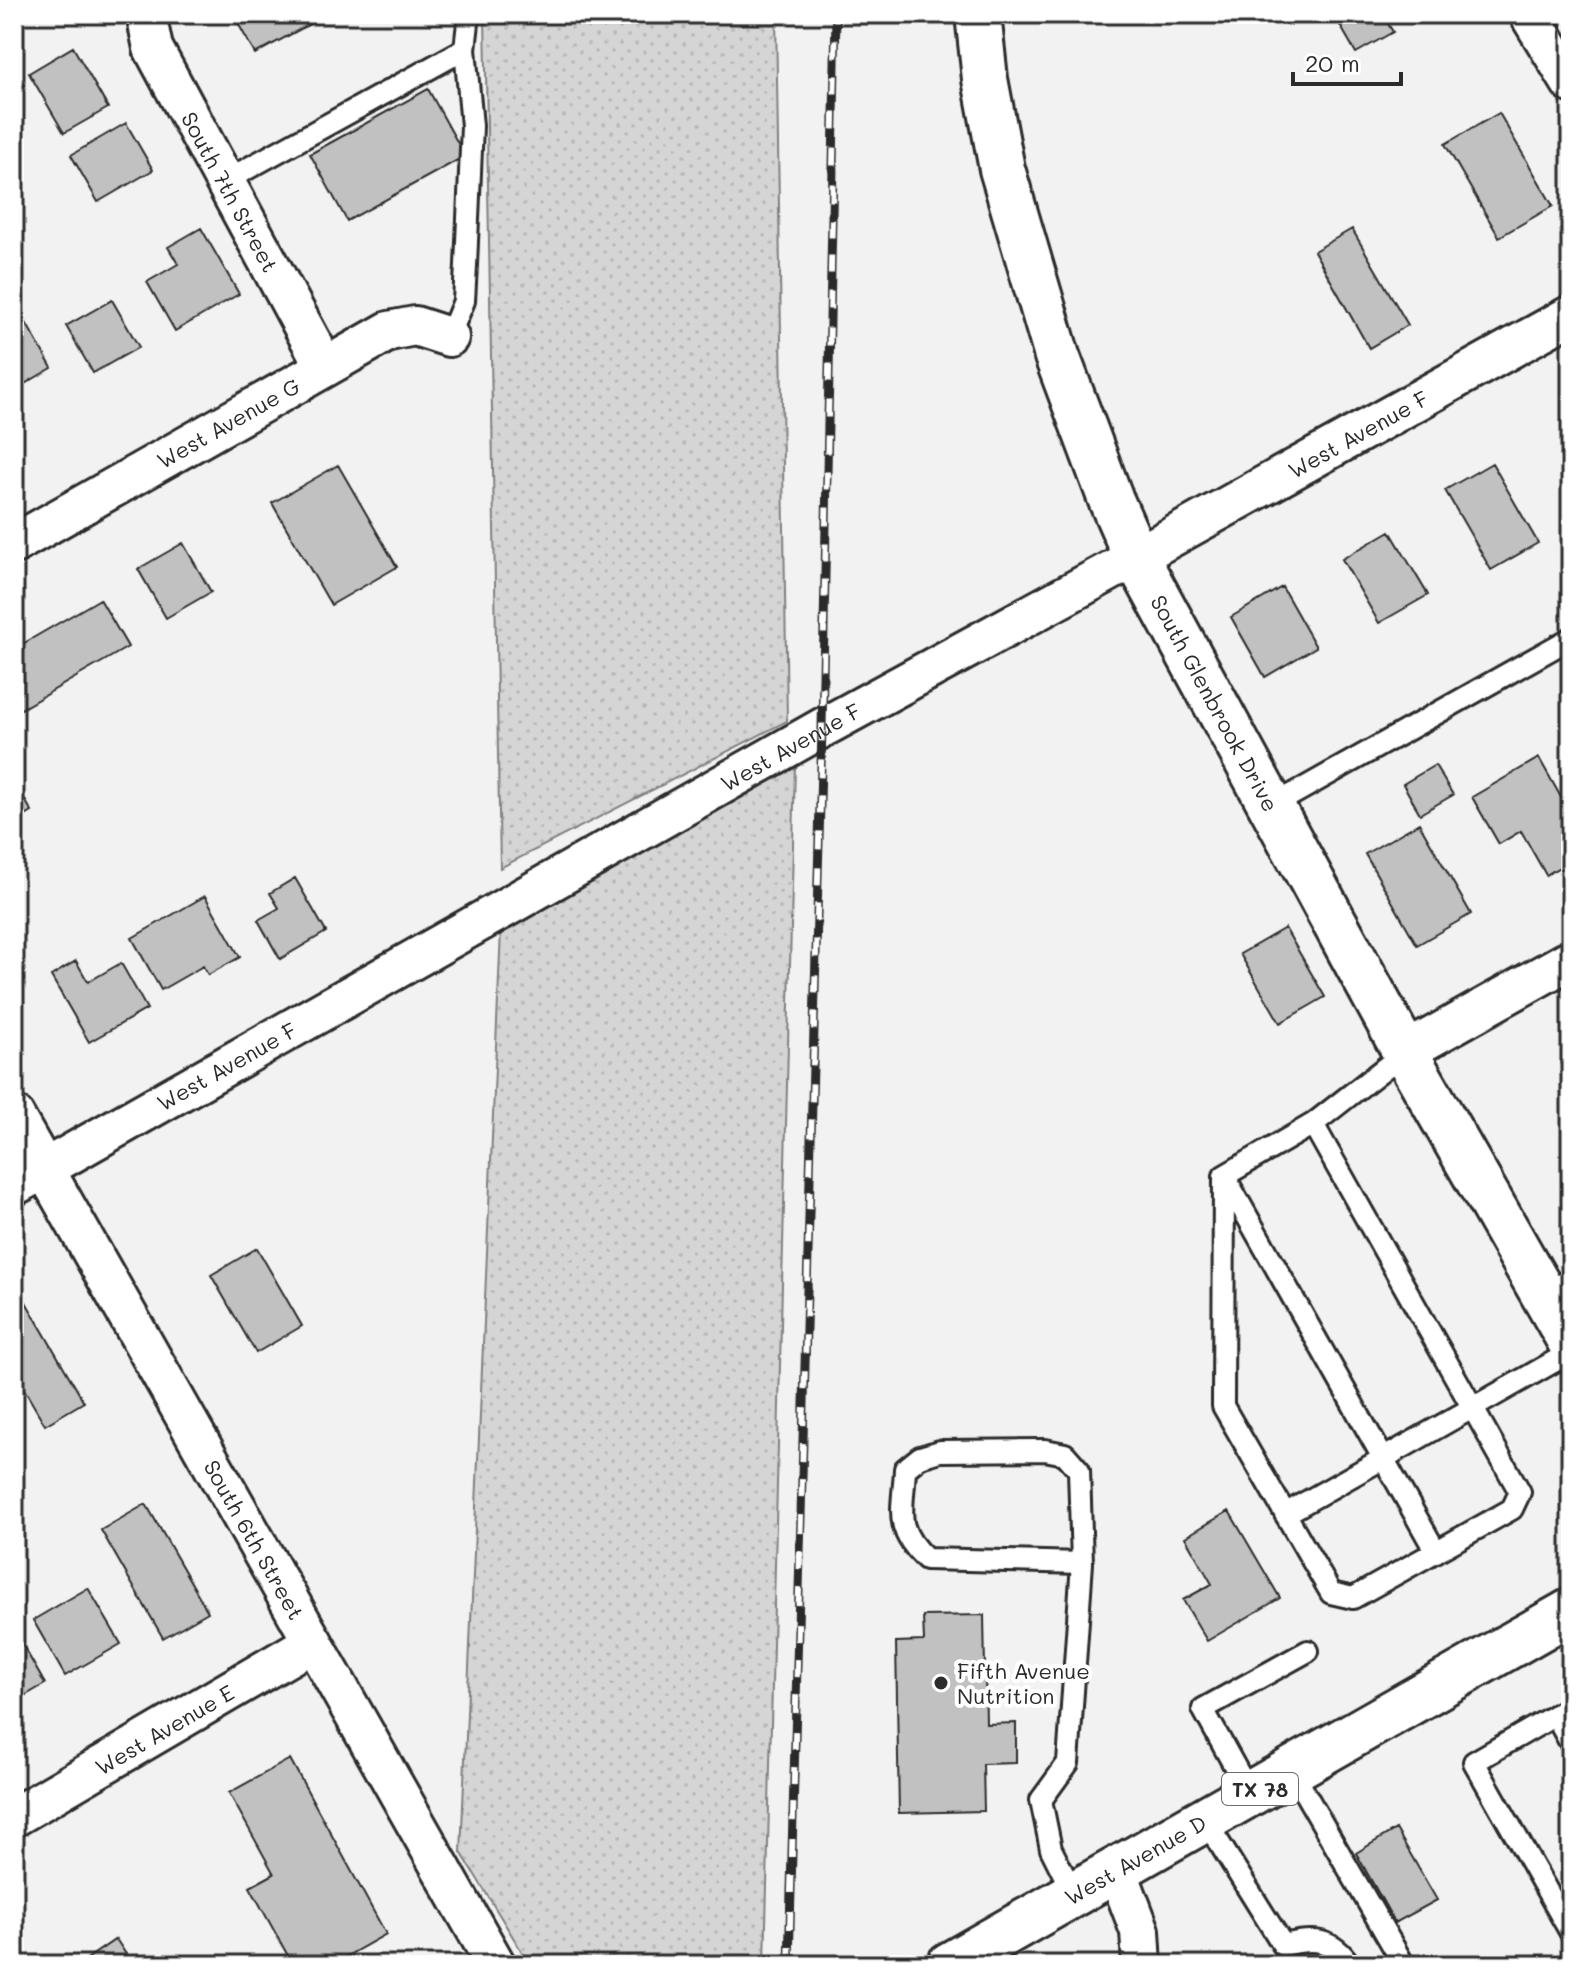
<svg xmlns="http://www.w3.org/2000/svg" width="1585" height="1979" font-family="Mali,sans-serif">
	<defs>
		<pattern id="grass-dots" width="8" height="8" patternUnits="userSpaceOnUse" patternTransform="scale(2)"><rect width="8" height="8" fill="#d5d5d5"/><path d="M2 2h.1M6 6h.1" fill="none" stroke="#b7b7b7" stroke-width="1.8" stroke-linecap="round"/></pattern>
	</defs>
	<rect width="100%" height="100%" fill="#f2f2f2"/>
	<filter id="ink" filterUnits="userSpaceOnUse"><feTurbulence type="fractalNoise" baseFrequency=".0125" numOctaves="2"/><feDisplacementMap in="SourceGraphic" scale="16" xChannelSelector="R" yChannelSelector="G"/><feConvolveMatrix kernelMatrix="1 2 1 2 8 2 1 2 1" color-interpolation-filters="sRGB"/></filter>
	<g filter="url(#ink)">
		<path fill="url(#grass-dots)" stroke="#808080" stroke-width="2" d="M485 14H776L787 721 500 868Z
			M795 765 765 1965H530L461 1852 501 930Z"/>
		<path fill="#c1c1c1" stroke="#2b2b2b" stroke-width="2" d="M233 14H328L255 54Z
			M1359 14H1382L1393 32 1356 53 1340 25Z
			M73 47 108 108 64 133 29 73Z
			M428 89 465 156 347 221 310 154Z
			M1499 113 1553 206 1499 237 1445 144Z
			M126 123 153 170 98 202 71 155Z
			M201 228 239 294 175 331 147 282 178 264 168 247Z
			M1352 229 1408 325 1369 348 1314 251Z
			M112 300 139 347 93 373 66 326Z
			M14 302 52 368 14 390Z
			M1492 463 1538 543 1491 570 1445 490Z
			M338 465 397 567 331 605 272 503Z
			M1390 531 1428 595 1379 623 1342 559Z
			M183 543 211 592 166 618 138 569Z
			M1282 587 1316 647 1265 677 1231 617Z
			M100 599 128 647 14 713V649Z
			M1539 758 1571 815V860L1546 875 1521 831 1499 844 1472 797Z
			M1435 765 1453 795 1420 814 1403 784Z
			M14 781 32 812 14 823Z
			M1419 823 1471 914 1417 945 1365 854Z
			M295 878 326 932 280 959 258 920 279 908 270 893Z
			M205 896 240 957 208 975 203 966 161 990 132 938Z
			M1285 928 1325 997 1280 1023 1240 954Z
			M76 961 88 982 121 963 147 1009 89 1042 51 976Z
			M257 1248 302 1326 256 1353 211 1275Z
			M23 1297 84 1402 45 1425 14 1372V1302Z
			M146 1504 208 1612 163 1638 101 1530Z
			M1229 1511 1280 1598 1207 1641 1183 1600 1212 1584 1185 1537Z
			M88 1588 121 1644 65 1676 33 1620Z
			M984 1615 986 1724 1016 1723V1763L983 1764 984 1811 899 1813 896 1642 924 1641 923 1616Z
			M17 1635 45 1684 14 1702V1637Z
			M290 1759 386 1934 331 1965H293L250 1887 274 1874 229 1793Z
			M1396 1829 1437 1900 1395 1923 1356 1853Z
			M116 1939 133 1965H78Z"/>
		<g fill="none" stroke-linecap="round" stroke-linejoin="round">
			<defs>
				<path id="service" d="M225 181 465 49 469 14
					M449 337 464 301 466 265 472 126 465 49
					M1272 806 1571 638
					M1224 1176 1223 1406 1331 1593 1353 1598 1512 1509 1520 1492 1313 1124
					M1224 1176 1313 1124 1405 1052
					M1226 1179 1436 1552
					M1543 1295 1571 1279
					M1285 1514 1571 1352
					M1571 1706 1474 1762 1571 1933
					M1555 1715 1571 1744
					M1292 1771 1404 1965
					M1250 1794 1203 1709 1308 1651
					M1205 1820 1283 1945C1312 1938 1332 1937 1350 1965
					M1074 1895 1051 1849 1041 1800 1068 1763 1082 1563 1079 1470 1065 1454 1045 1450 940 1451 920 1457 905 1469C903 1511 893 1528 926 1559L1082 1563"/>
				<g id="minor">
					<path id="s1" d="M146 14 153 48 325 367"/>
					<path d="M1529 14 1571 83"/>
					<path id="s2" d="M14 544 389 331 415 326 449 337"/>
					<path d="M1405 1052 1571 959"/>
					<path id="s3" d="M14 1115 496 1965"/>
					<path id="s4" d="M14 1186 822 728 1136 557 1571 315"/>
					<path id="s5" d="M14 1817 313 1642"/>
					<path d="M1117 1870 1140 1931 1142 1965"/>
				</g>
				<g id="tertiary">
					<path id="s6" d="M978 14 985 79 1002 169 1057 356 1111 500 1136 557 1405 1052 1571 1343"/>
				</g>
				<g id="primary">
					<path id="s7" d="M949 1965 1571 1611"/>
				</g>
			</defs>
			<use href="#service" stroke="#2b2b2b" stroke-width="26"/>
			<use href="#minor" stroke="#2b2b2b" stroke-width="44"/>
			<use href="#tertiary" stroke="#2b2b2b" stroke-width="50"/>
			<use href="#primary" stroke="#2b2b2b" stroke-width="50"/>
			<use href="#service" stroke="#fff" stroke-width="20"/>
			<use href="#minor" stroke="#fff" stroke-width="38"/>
			<use href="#tertiary" stroke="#fff" stroke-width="44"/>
			<use href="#primary" stroke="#fff" stroke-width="44"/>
			<defs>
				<path id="rail" d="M789 1965 822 728 836 14"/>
			</defs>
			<use href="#rail" stroke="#2b2b2b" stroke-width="9"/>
			<use href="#rail" stroke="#fff" stroke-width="6" stroke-dasharray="18" stroke-linecap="butt"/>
		</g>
	</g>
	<circle fill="#2b2b2b" stroke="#fff" stroke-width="3" cx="941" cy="1683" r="8"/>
	<g text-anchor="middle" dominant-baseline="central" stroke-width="8" stroke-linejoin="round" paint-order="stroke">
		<rect fill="#fff" stroke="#6b6b6b" stroke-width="2" x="1222" y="1773" width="76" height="32" rx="6"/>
		<g font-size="20" font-weight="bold" fill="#2b2b2b">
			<text x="1260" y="1789">TX 78</text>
		</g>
		<g font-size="22" fill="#2b2b2b" stroke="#fff">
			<text stroke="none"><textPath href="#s1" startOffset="198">South 7th Street</textPath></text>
			<text stroke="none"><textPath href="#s2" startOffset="246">West Avenue G</textPath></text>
			<text stroke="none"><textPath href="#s4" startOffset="1540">West Avenue F</textPath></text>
			<text stroke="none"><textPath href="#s6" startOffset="734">South Glenbrook Drive</textPath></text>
			<text stroke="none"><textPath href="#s4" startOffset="892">West Avenue F</textPath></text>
			<text stroke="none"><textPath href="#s4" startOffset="244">West Avenue F</textPath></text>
			<text stroke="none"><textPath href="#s3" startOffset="488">South 6th Street</textPath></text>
			<text stroke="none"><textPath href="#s5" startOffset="174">West Avenue E</textPath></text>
			<text stroke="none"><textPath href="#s7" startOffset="214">West Avenue D</textPath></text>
		</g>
		<g font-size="22" fill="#2b2b2b" stroke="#fff" text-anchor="start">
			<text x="957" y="1670">Fifth Avenue<tspan x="957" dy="25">Nutrition</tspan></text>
		</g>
	</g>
	<rect width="1585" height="1979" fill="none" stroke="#fff" stroke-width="48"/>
	<rect x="24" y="24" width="1537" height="1931" fill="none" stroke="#2b2b2b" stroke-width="3" filter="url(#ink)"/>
	<path d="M1293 72v12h108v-12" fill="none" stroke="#2b2b2b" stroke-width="4"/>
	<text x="1305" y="72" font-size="24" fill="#2b2b2b" stroke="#ffffff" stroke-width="6" paint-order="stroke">20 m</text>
</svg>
